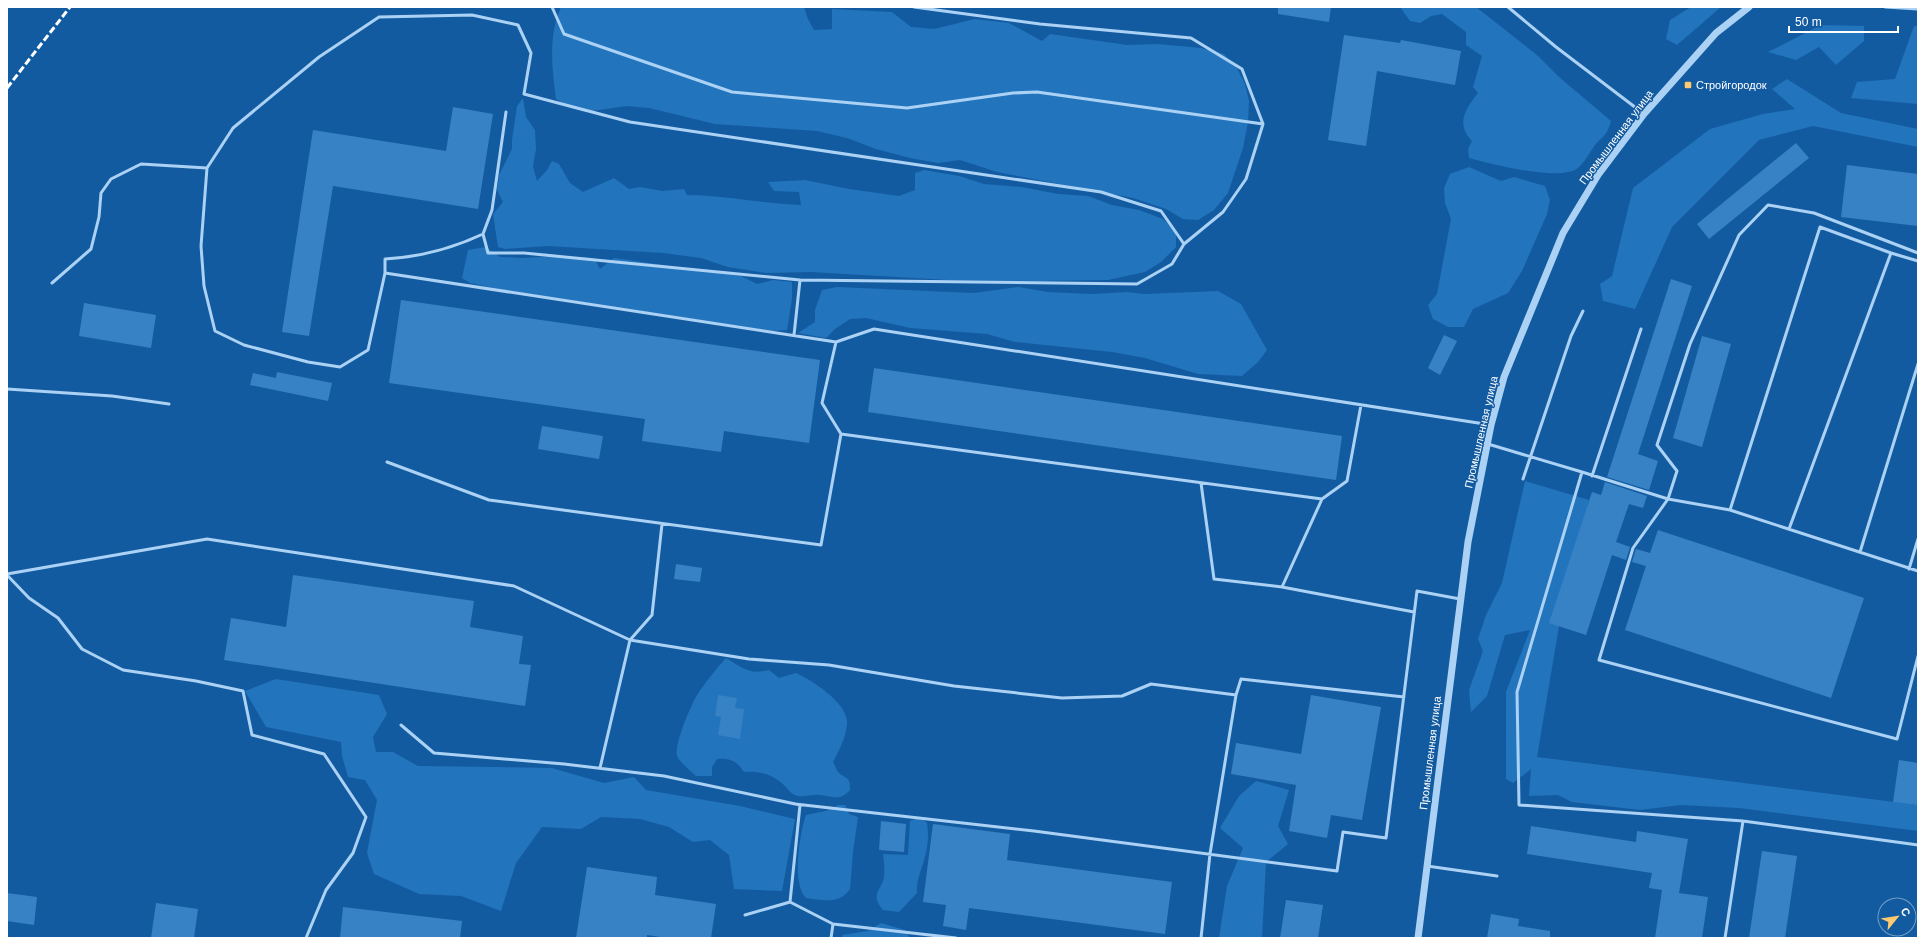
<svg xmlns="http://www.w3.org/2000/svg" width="1925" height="945" font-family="Arial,sans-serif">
	<rect width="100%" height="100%" fill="#135ba0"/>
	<path fill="#2274bd" d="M561 7H804L808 19 814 30 832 29V9L892 12 911 27 934 29 975 19 1009 23 1042 41 1050 34 1127 45 1158 44 1201 48 1224 54 1237 68 1245 84 1249 101 1248 122 1243 148 1228 193 1214 210 1198 220 1183 219 1166 209 1133 198 997 172 960 160 938 163 910 158 876 149 847 138 817 131 715 124 649 108 627 106 585 112 571 108 556 99C552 69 548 36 561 7Z
		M1400 7H1476L1537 55 1559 77 1611 121C1606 139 1602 135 1593 148 1588 155 1584 163 1578 168 1560 182 1491 164 1469 158L1468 149 1472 141C1455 124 1466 108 1478 93L1473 87 1482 56 1466 45V32L1442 14 1431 16 1420 23 1410 21Z
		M1691 7H1721L1677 45 1666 39 1670 20Z
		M1821 25 1864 26V41L1836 65 1819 47 1796 60 1768 52Z
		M1914 26H1918V104L1851 98 1857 82 1895 79Z
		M1787 79 1841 113 1918 129V147L1813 126 1759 140 1672 227 1635 309 1603 301 1600 284 1612 276 1633 188 1710 129 1763 114 1795 109 1772 89Z
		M523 98 526 117 535 130 536 149 533 166 537 181 547 170 552 161 559 164 570 183 583 192 614 178 629 189 640 187 662 191 684 189 687 195C725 195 763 204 801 205L799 192 774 191 768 182 805 180 849 189 899 196 915 190V173L924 170 959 176 984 184 1022 187 1058 194 1088 196 1112 205 1139 210 1163 219 1176 231V247L1161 262 1145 272 1108 280 1036 281 948 280 811 272 766 273 728 267 701 258 663 253 548 246 505 249 498 247 493 214 503 202 497 190 499 175 512 149V140L517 106Z
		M1469 167 1501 181 1514 177 1545 186 1550 200 1547 214 1522 271 1508 293 1473 309 1464 327H1448L1433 319 1428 305 1437 294 1451 219 1445 203 1444 188 1450 174Z
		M486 247 500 257 522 258 558 256 594 258 600 269 614 258 741 276 757 284 773 280 792 282V299L787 330 772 331 503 290 470 283 462 278 468 250Z
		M837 287 974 293 1018 287 1048 292 1093 294 1127 292 1144 294 1218 291 1241 304 1267 350 1258 362 1242 376 1198 374 1145 358 1112 352 1015 342 987 334 910 328 866 318 850 319 835 329 826 338 798 333 815 322V310L822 290Z
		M1525 481 1589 500 1559 626 1537 757 1918 805V831L1739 808 1681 805 1640 810 1572 802 1558 795 1529 796 1531 769 1513 783 1506 779V692L1530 630 1505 635 1487 696 1471 712 1469 690 1483 651 1478 639 1486 615 1502 583Z
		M726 658C743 668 749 675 769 670L779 678 796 673C812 680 849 704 847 724 846 738 839 750 833 762 835 765 836 769 838 772 846 780 850 775 850 790 839 802 833 796 820 795 813 794 805 797 798 796 789 794 786 785 779 781 769 773 756 771 744 772 737 761 730 758 717 759L712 767V776H696C690 771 680 762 677 756 674 744 692 702 699 692 707 680 716 669 726 658Z
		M276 679 379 695 387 714 373 737 376 752H393L418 766 552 768 604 783 634 777 646 790 740 806 795 819 782 891 734 889 729 855 710 840 693 842 669 827 640 819 601 817 581 829 542 827 516 863 501 911 461 896 419 894 374 874 367 853 377 800 365 780 348 777 342 756 341 742 266 727 245 691Z
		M1256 781 1289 790 1278 826 1288 844 1266 862 1262 938H1219L1227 886 1243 848 1220 828 1239 796Z
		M838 805H845L849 814 858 817 853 852 850 889C839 905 823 900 806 898 791 883 800 833 806 815 818 812 829 812 838 805Z
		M920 817 927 823C929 835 928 848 924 860 921 872 916 880 917 893L899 912 883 910C869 894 882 890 884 877 885 870 884 862 883 854L908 855 910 821Z
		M881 923 905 930 910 938H843L842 935 868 931Z"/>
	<path fill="#3782c4" d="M1278 7H1331L1329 22 1278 14Z
		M1344 35 1400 43 1401 40 1461 51 1455 85 1377 71 1366 146 1328 140Z
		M453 107 493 114 478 209 333 186 309 336 282 332 313 130 446 151Z
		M1796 143 1809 158 1709 239 1697 224Z
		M1847 165 1918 174V226L1841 217Z
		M1671 279 1692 286 1638 454 1658 461 1649 490 1607 477Z
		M401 300 820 360 809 443 724 431 721 452 642 441 645 419 389 383Z
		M84 303 156 315 151 348 79 336Z
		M1444 335 1457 341 1440 375 1428 368Z
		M1702 336 1731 344 1702 447 1673 438Z
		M874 368 1342 436 1336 480 868 412Z
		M277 372 332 383 328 401 250 385 253 373 276 378Z
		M542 426 603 436 599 459 538 449Z
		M1605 482 1647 496 1643 508 1629 504 1616 542 1630 547 1626 560 1612 555 1586 635 1549 623 1592 492 1601 495Z
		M1658 530 1864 598 1831 698 1625 630 1646 566 1632 562 1636 549 1650 553Z
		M676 564 702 568 700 582 674 579Z
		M293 575 474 601 470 627 523 636 519 664 531 665 525 706 224 660 231 618 286 627Z
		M718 695 737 698 735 708 744 709 740 739 718 735 721 717 715 716Z
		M1311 695 1381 707 1362 820 1331 815 1327 838 1289 831 1296 785 1231 774 1236 743 1301 754Z
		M1899 760 1918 763 1917 805 1893 802Z
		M881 821 906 824 904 852 879 850Z
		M933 824 1010 834 1007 860 1172 882 1165 934 969 908 966 930 943 926 946 905 923 902Z
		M1531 826 1636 842 1637 831 1688 839 1679 893 1708 897 1702 938H1655L1662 890 1649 888 1652 873 1527 854Z
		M1762 851 1797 856 1785 938H1749Z
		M587 867 657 877 655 895 716 904 711 938H667L647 935V938H576Z
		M7 893 37 897 34 925 7 921Z
		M1286 900 1323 905 1318 938H1280Z
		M156 903 198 909 194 938H151Z
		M343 907 462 921 460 938H340Z
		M1491 914 1519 919 1518 926 1550 931V938H1487Z"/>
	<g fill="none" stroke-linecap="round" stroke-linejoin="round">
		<path stroke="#abd2f4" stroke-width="3" d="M552 7 564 34 732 92 907 108 1013 93 1037 92 1263 124
			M914 7 1040 24 1191 38 1242 69 1263 124 1246 179 1223 212 1184 244
			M1508 7 1556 47 1644 114
			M1885 7 1918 9
			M506 112 492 210 483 234C451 249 421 257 385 259V273L368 350 340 367 308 362 244 345 215 331 204 286 201 246 207 168 233 128 319 57 379 17 472 15 518 25 531 53 524 94 630 122 1101 192 1161 211 1184 244 1172 264 1137 284 800 280 794 335
			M483 234 488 253H524L800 280
			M385 273 836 342
			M52 283 91 249 99 217 101 193 111 179 141 164 207 168
			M7 389 112 396 169 404
			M841 434 1322 499
			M1488 444 1582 472 1517 692 1519 805 1743 821 1918 845
			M387 462 489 500 821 545 841 434 822 403 836 342 874 329 1491 425
			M1582 472 1668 499 1677 471 1657 445 1690 344 1739 235 1768 205 1814 213 1918 253
			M1592 476 1641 329
			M1523 479 1571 336 1583 311
			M1201 483 1214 579 1282 587 1414 612
			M1730 510 1820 227 1891 253 1918 261
			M1789 529 1891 253
			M1860 552 1918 364
			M1909 569 1918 539
			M1918 571 1730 510 1668 499 1633 548 1599 660 1897 739 1918 656
			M7 574 207 539 514 586 630 640 652 615 662 524
			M7 575 29 598 58 618 82 649 123 670 196 681 243 691 252 735 324 754 366 817 353 853 326 890 306 938
			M1282 587 1322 499 1347 481 1361 405
			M401 725 434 753 564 764 664 776 800 805 790 902
			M600 768 630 640 749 659 829 665 954 686 1062 698 1122 696 1151 684 1236 695
			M795 804 1034 831 1337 871 1343 832 1386 838 1417 591 1460 599
			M1427 866 1497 876
			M745 915 790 902 833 924 831 938
			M833 924 956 938
			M1201 938 1210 854 1236 695 1241 679 1404 697
			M1725 938 1743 821"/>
		<path stroke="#abd2f4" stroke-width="7" d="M1418 938 1468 542 1491 425 1504 377 1563 233 1598 175 1644 114 1716 33 1749 7"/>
		<path stroke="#fff" stroke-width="3" stroke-dasharray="7 3" stroke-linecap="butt" d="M7 88 70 7"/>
	</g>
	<rect fill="#ffca6f" stroke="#135ba0" stroke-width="1.5" x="1684" y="81" width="8" height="8" rx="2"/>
	<g text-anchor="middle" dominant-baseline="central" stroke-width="3" stroke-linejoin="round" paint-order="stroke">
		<g font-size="11" fill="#fff" stroke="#135ba0" text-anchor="start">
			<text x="1696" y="85">Стройгородок</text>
		</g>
		<g font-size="11" fill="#fff" stroke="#135ba0">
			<text transform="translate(1616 137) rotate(-53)">Промышленная улица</text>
			<text transform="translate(1481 432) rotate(-77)">Промышленная улица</text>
			<text transform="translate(1430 753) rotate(-83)">Промышленная улица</text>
		</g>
	</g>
	<rect width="1925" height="945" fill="none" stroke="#ffffff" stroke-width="16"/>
	<g transform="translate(1897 917) rotate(60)"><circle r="19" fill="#135ba0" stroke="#719dc6"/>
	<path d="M0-3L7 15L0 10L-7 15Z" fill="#ffca6f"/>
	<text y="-6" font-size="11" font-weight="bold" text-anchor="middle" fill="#ffffff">С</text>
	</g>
	<path d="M1789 26v6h109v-6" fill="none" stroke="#ffffff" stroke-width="2"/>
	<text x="1795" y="26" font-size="12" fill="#ffffff" stroke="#135ba0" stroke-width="3" paint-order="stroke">50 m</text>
</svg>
